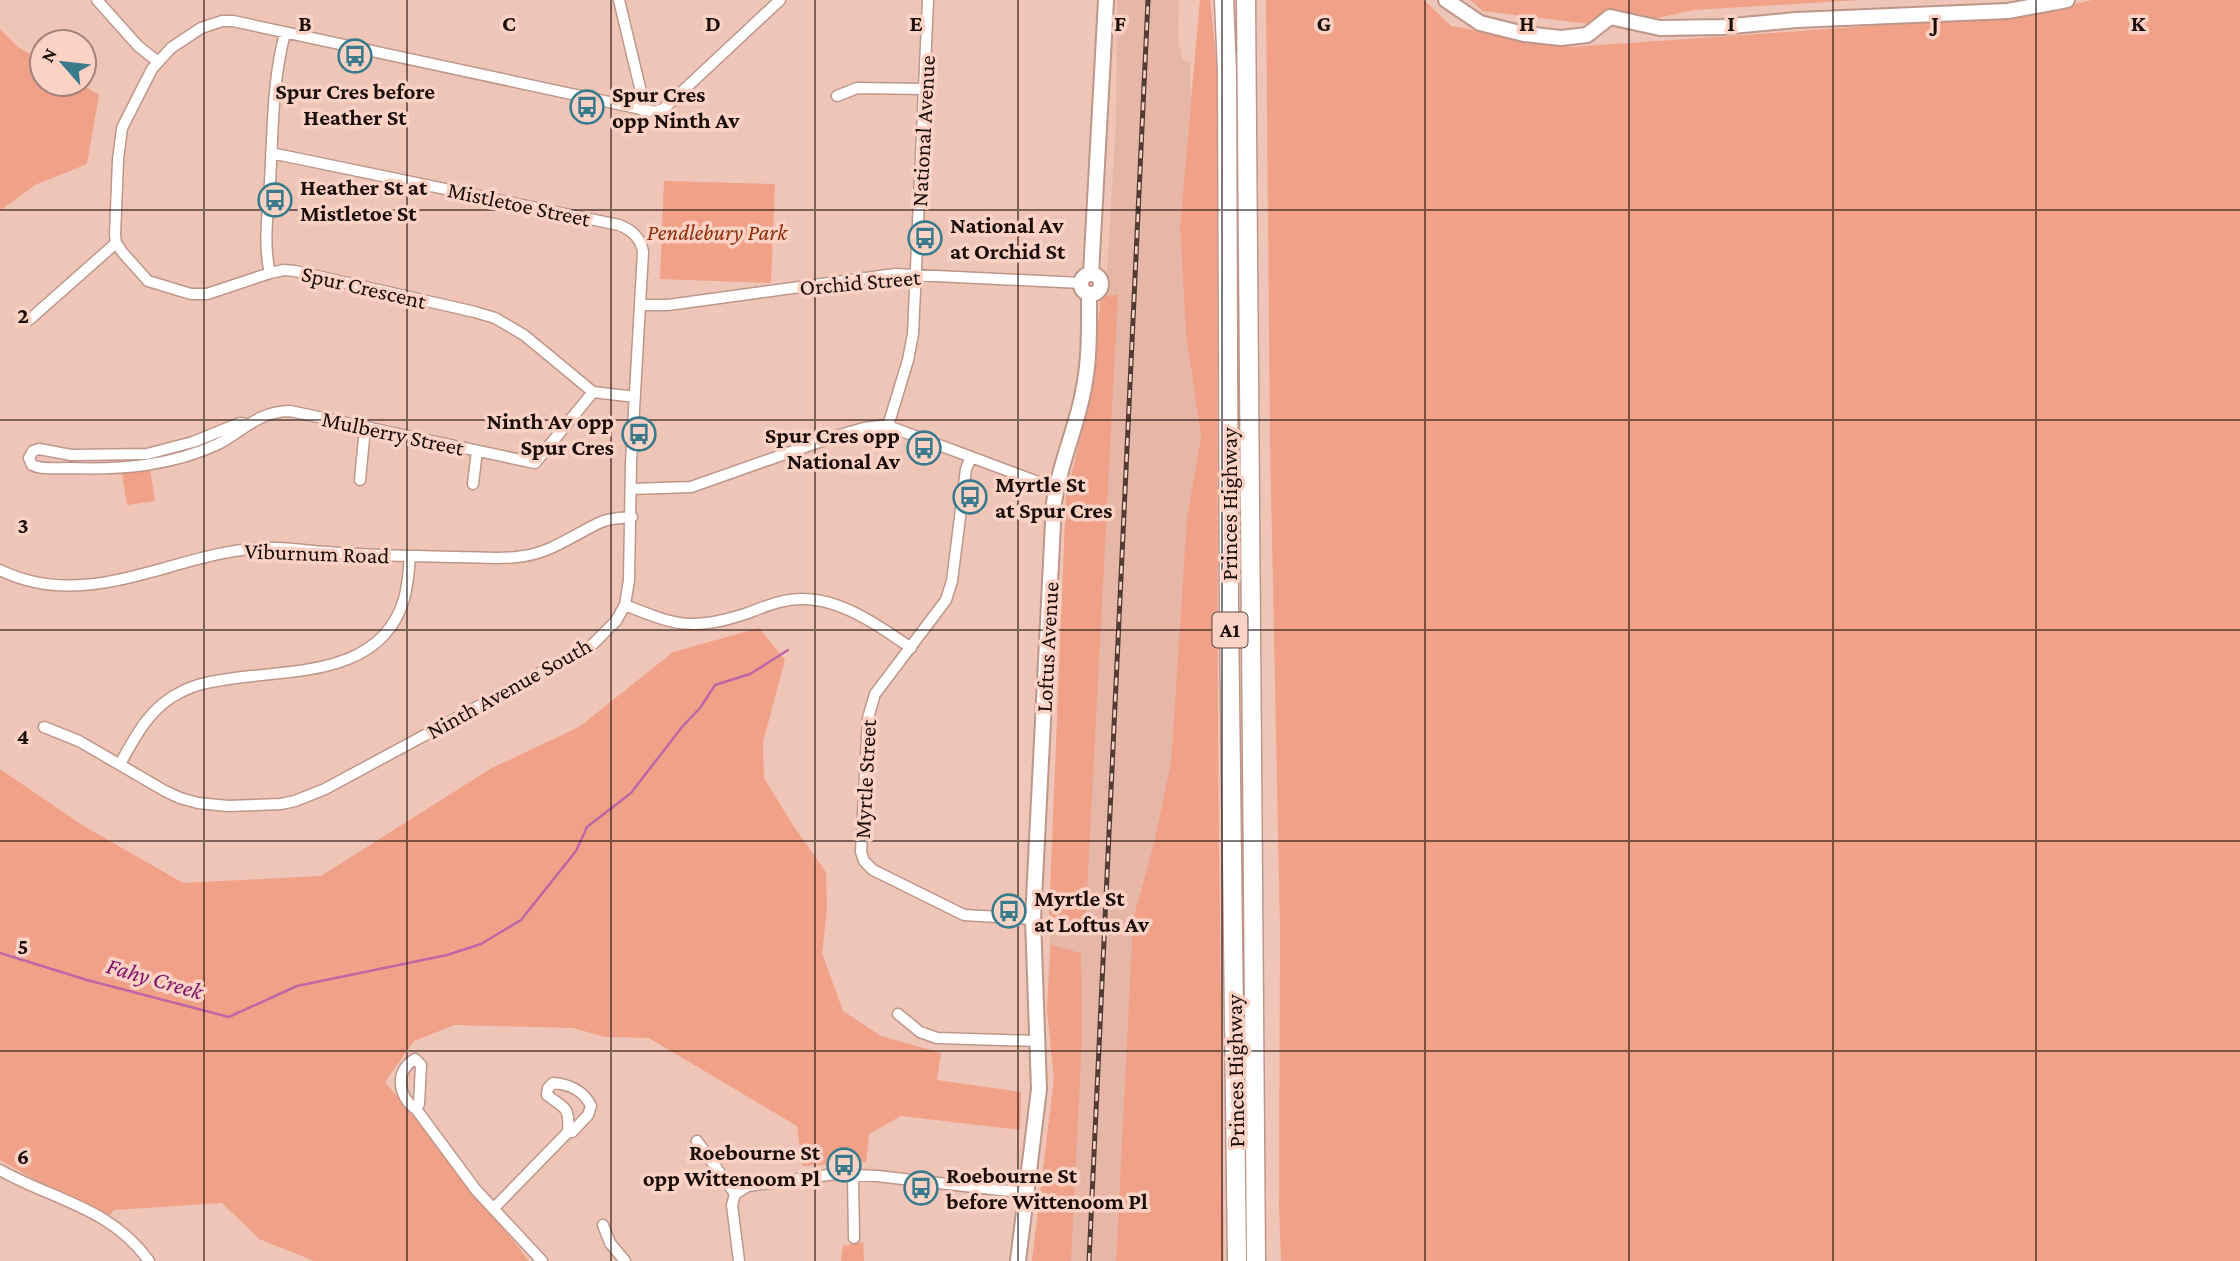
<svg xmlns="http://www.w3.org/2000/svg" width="2240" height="1261" font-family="'Crimson Pro',serif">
	<rect width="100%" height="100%" fill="#efc5b8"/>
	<path fill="#e6b6a7" d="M1117 0H1179L1178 37 1182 59 1190 62 1191 101 1180 226 1186 334 1201 437 1187 517 1171 762 1154 843 1133 919 1116 1261H1032L1054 1079 1047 1010 1066 497 1091 394 1101 297 1107 271 1116 122Z"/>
	<path fill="#f1a187" d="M1200 0H1210L1217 67 1218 748 1224 1261H1116L1133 919 1154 843 1171 762 1187 517 1201 437 1186 334 1180 226Z
		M1266 0H1424L1451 26 1572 47 2030 15 2092 0H2240V1261H1281L1279 1208 1280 928 1270 441Z
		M1470 0H1859L1694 10 1615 27 1483 11Z
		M0 29 18 47 42 61V84H81L99 95 87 164 35 185 0 211Z
		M664 181 775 184 771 283 660 279Z
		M1118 294 1085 931 1049 915 1066 497 1091 394 1101 297Z
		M150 468 155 501 127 505 122 473Z
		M759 628 785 660 763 742 764 778 794 827 826 872 827 910 822 953 843 1011 881 1036 941 1053 937 1080 1021 1092 1020 1130 901 1116 869 1134 866 1162 802 1166 797 1126 649 1038 605 1037 573 1028 455 1025 414 1041 385 1082 440 1147 529 1261H314L259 1239 222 1203 114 1210 110 1215 30 1177 0 1160V769L82 825 183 883 321 876 490 769 579 727 673 652Z
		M1051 945 1081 953 1082 1038 1071 1261H1032L1054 1079 1047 1010Z
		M863 1242 864 1261H841L843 1246Z"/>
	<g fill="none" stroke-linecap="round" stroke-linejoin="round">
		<path stroke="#bd67a6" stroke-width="2.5" d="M0 953 87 980 229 1017 297 986 447 955 481 944 521 920 576 851 587 827 631 793 682 727 700 708 715 685 750 674 788 650"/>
		<defs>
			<path id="street" d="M97 0 138 46 157 61
				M619 0 642 96V110
				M837 96 857 88 925 89
				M270 273C263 244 268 212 270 182 273 132 272 82 285 33
				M640 305H668L895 274 1081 283
				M29 320 116 243
				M635 397 593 392 524 335 495 318 475 312 295 271 284 270 270 273 207 294H191L148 281 123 253 116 243 115 235 118 160 122 128 152 69 171 48 201 28 222 21H233L655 112 663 109 673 100 780 0
				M246 424 240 423 193 442 147 454 71 455 39 449 33 451 29 458 32 465C43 470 57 468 69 468 120 470 171 466 218 444 243 431 259 411 290 411L535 463 593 392
				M888 426 908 360 913 334 928 0
				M971 457 966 469 952 581 946 600 875 694 868 718 861 852 864 861 873 870 964 915 1033 919
				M360 480 365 428
				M473 484 477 451
				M631 489 691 487 836 436 864 428 880 426H888L1038 482 1057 486
				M0 570C87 613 172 554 259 548 281 546 305 551 327 552 372 556 416 556 460 557 481 557 502 560 524 556 552 552 575 534 601 522 610 518 621 518 632 517
				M625 605C677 626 693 631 748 613 766 606 785 598 805 599 843 600 881 627 911 648
				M44 727 79 741 165 791 180 798 198 803 228 806 281 804 295 801 325 789 592 645 616 621 625 605 629 580 631 463 643 252C641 238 632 230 619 225L271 153
				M120 764C136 735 150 707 181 692 199 682 223 680 243 677 304 670 383 671 404 599 408 585 409 570 410 556
				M898 1014 920 1032 937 1038 1037 1041
				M416 1109 419 1104 421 1065 415 1059C394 1071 398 1097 416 1109L476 1190 542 1261
				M697 1141 735 1194
				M0 1170C53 1200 110 1207 149 1261
				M853 1175 854 1238
				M735 1194 748 1186 835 1174 877 1176 1026 1193
				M735 1194 732 1205 739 1261
				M494 1208 568 1132H572L588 1115 591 1106C584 1091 569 1084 553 1083L548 1088 547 1095C564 1109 570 1105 568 1132
				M603 1225 610 1243 625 1261"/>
			<path id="secondary" d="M1446 0 1480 23 1524 34 1561 38 1587 35 1610 17 1660 28 1722 27 1796 20 2008 11 2067 0
				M1091 274 1106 0
				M1081 284a10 10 0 1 1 20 0a10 10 0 1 1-20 0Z
				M1018 1261 1039 1089 1033 919 1054 503C1059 465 1076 430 1083 392 1090 360 1089 327 1089 294"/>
			<path id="highway" d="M1224 0 1227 71 1229 615 1237 1261
				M1246 0 1256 1261"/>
		</defs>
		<use href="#street" stroke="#be968a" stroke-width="13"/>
		<use href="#secondary" stroke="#be968a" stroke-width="18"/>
		<use href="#highway" stroke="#be968a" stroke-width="21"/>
		<use href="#street" stroke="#fff" stroke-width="10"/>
		<use href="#secondary" stroke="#fff" stroke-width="14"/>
		<use href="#highway" stroke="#fff" stroke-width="18"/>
		<defs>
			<path id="rail" d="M1089 1261 1148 0"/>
		</defs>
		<use href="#rail" stroke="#523d36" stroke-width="5"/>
		<use href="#rail" stroke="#fcd2c5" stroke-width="2.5" stroke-dasharray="8" stroke-linecap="butt"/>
	</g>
	<path fill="none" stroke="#1b0d09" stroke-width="2" stroke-opacity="0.55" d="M204 0V1261M407 0V1261M611 0V1261M815 0V1261M1018 0V1261M1222 0V1261M1425 0V1261M1629 0V1261M1833 0V1261M2036 0V1261M0 210H2240M0 420H2240M0 630H2240M0 841H2240M0 1051H2240"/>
	<defs>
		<symbol id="bus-ring" viewBox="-11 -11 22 22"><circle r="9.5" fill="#fcd2c5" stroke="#397b8d" stroke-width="1.5"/><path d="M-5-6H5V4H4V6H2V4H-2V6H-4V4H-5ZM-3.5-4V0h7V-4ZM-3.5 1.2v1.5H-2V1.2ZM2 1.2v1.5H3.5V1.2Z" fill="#397b8d"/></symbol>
	</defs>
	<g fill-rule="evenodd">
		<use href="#bus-ring" x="336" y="37" width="38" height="38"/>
		<use href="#bus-ring" x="568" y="88" width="38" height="38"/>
		<use href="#bus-ring" x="256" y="181" width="38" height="38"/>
		<use href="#bus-ring" x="906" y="219" width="38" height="38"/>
		<use href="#bus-ring" x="620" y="415" width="38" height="38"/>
		<use href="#bus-ring" x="905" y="429" width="38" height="38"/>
		<use href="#bus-ring" x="951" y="478" width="38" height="38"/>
		<use href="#bus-ring" x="990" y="892" width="38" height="38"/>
		<use href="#bus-ring" x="825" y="1146" width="38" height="38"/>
		<use href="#bus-ring" x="902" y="1169" width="38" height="38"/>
	</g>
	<g text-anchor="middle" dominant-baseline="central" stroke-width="7" stroke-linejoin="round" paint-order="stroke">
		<rect fill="#fcd2c5" stroke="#5e4841" stroke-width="2" x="1212.5" y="612.5" width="35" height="35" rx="5"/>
		<g font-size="21" font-weight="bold" fill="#1b0d09">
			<text x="1230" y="630">A1</text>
		</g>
		<g font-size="23" font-weight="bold" fill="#1b0d09" stroke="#fcd2c5" text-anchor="start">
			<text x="355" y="91" text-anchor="middle">Spur Cres before<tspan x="355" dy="26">Heather St</tspan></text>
			<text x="612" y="94">Spur Cres<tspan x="612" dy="26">opp Ninth Av</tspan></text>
			<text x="300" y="187">Heather St at<tspan x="300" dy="26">Mistletoe St</tspan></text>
			<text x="950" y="225">National Av<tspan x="950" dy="26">at Orchid St</tspan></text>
			<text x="614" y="421" text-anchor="end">Ninth Av opp<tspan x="614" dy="26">Spur Cres</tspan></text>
			<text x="900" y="435" text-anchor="end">Spur Cres opp<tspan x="900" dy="26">National Av</tspan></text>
			<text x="995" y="484">Myrtle St<tspan x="995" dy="26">at Spur Cres</tspan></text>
			<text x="1034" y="898">Myrtle St<tspan x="1034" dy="26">at Loftus Av</tspan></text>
			<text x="820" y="1152" text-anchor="end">Roebourne St<tspan x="820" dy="26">opp Wittenoom Pl</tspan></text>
			<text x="946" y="1175">Roebourne St<tspan x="946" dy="26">before Wittenoom Pl</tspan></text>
		</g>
		<g font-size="23" fill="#1b0d09" stroke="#fcd2c5">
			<text transform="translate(923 131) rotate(-87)">National Avenue</text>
			<text transform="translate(519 204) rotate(12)">Mistletoe Street</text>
			<text transform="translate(860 282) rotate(-5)">Orchid Street</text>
			<text transform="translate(364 287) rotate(13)">Spur Crescent</text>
			<text transform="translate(393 433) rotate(12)">Mulberry Street</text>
			<text transform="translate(1229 504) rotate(-90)">Princes Highway</text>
			<text transform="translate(317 553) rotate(2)">Viburnum Road</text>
			<text transform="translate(1047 647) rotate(-87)">Loftus Avenue</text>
			<text transform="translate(509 688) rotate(-29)">Ninth Avenue South</text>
			<text transform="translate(865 779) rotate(-87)">Myrtle Street</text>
			<text transform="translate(1235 1071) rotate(-91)">Princes Highway</text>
		</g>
		<g font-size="23" font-style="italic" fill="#8b2f0d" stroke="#fcd2c5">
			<text x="717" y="232">Pendlebury Park</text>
		</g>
		<g font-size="24" font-style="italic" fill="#80166a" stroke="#fcd2c5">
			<text transform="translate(155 978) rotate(16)">Fahy Creek</text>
		</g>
	</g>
	<g font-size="23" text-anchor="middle" font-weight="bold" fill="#1b0d09" stroke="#fcd2c5" stroke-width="7" stroke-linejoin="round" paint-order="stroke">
		<text x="305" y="31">B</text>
		<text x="509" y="31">C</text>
		<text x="713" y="31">D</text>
		<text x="916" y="31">E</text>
		<text x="1120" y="31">F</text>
		<text x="1324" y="31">G</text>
		<text x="1527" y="31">H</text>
		<text x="1731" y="31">I</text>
		<text x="1935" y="31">J</text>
		<text x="2138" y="31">K</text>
		<text x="23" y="323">2</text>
		<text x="23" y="533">3</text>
		<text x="23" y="744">4</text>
		<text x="23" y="954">5</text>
		<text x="23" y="1164">6</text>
	</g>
	<g transform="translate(63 63) rotate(298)"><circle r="33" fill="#fcd2c5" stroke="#a2837a" stroke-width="2"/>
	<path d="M0-5L12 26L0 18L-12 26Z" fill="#397b8d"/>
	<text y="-10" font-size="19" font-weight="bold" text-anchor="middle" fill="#1b0d09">N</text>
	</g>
</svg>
